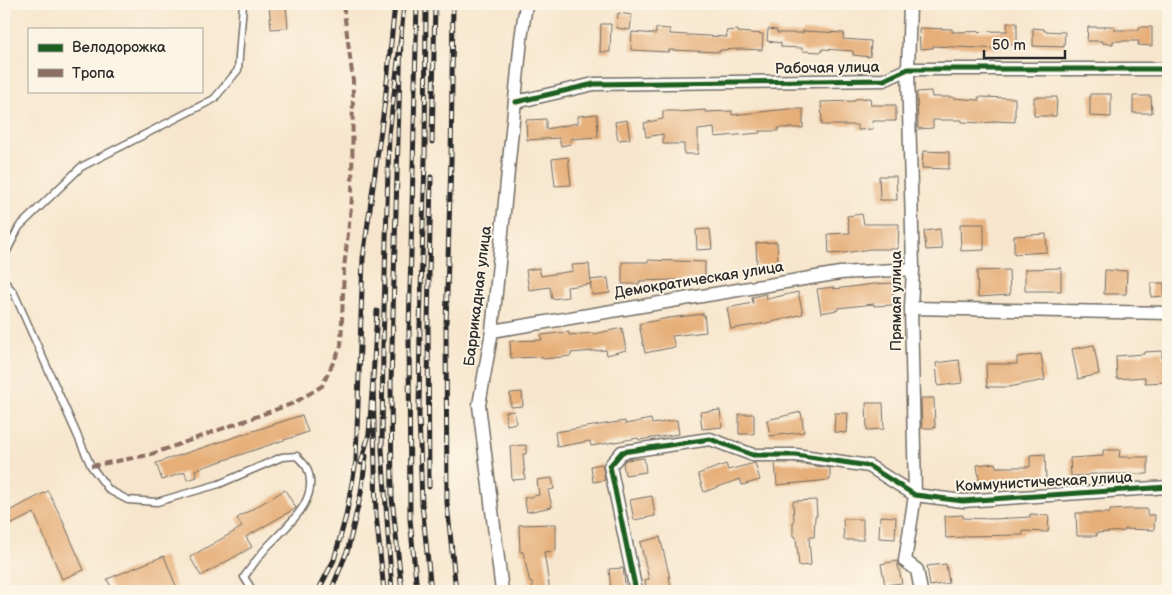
<svg xmlns="http://www.w3.org/2000/svg" width="1172" height="595" font-family="'Balsamiq Sans',sans-serif">
	<rect width="100%" height="100%" fill="#fcf5e5"/>
	<filter id="ink" filterUnits="userSpaceOnUse"><feTurbulence type="fractalNoise" baseFrequency=".02" numOctaves="2"/><feDisplacementMap in="SourceGraphic" scale="10" xChannelSelector="R" yChannelSelector="G"/><feConvolveMatrix kernelMatrix="1 2 1 2 8 2 1 2 1" color-interpolation-filters="sRGB"/></filter>
	<filter id="wash" filterUnits="userSpaceOnUse"><feTurbulence type="fractalNoise" baseFrequency=".0096" numOctaves="4" result="noise"/><feDisplacementMap in="SourceGraphic" scale="20" xChannelSelector="R" yChannelSelector="G"/><feGaussianBlur stdDeviation="1.12" result="paint"/><feColorMatrix in="noise" values="0 0 0 0 0 0 0 0 0 0 0 0 0 0 0 0 0 1.4 0 .05"/><feComposite in="paint" operator="in"/></filter>
	<g filter="url(#wash)">
		<rect width="100%" height="100%" fill="#f7e6cd"/>
		<g id="blocks">
			<path fill="#e6af79" d="M269 4H286L288 28 271 29Z
				M618 13 632 15 630 30 617 28Z
				M1007 23H1017V44H1002V49L933 46V48L920 49 919 28 952 29V32L1007 31Z
				M601 24H611L610 52H600Z
				M1105 26H1114V30H1139V27H1152V46L1138 45 1139 41H1113V44L1103 43V41H1087L1088 27H1105Z
				M656 28 670 29V34L727 37 726 31 738 30V32L763 34 762 50 740 49 720 50V52L669 50V52L631 50 632 32 656 34Z
				M1033 28 1044 29V31L1065 32 1064 47 1033 46Z
				M768 29 777 30V33H803V31L844 33 843 39 871 41 870 57 853 55V51L822 49V52L802 51V48L781 47V43L767 41Z
				M931 91 932 97H953V98L979 100 978 97 1015 98V122L994 121V122L982 123 962 122V120H933V128L918 129 917 92Z
				M1090 94H1111V117L1090 116Z
				M1133 96H1151L1152 113H1133Z
				M1034 97H1057L1056 116H1034Z
				M870 98 871 105H896V121H872L873 129 858 130 857 125H822L821 102 855 101V99Z
				M788 109H803V128H778V131H759L760 133 715 137 714 128 698 130V154H684V144H663V134L646 137 644 123 663 119V111H678V112L706 110V112L732 111V115Z
				M597 114 598 137 570 139 571 144 561 146 559 138 527 140 526 120 546 119V129L578 123V116Z
				M627 120 630 139 618 140 615 122Z
				M923 151 949 152V169L922 168Z
				M568 157 571 185 555 186 552 159Z
				M879 176H896L897 200H880Z
				M862 214 864 224H899L898 249H870L844 253 829 254 828 234 850 233 847 216Z
				M960 224H984V250L961 251Z
				M710 229 712 249 697 250 696 230Z
				M940 229 942 249 926 250 924 231Z
				M1046 234 1047 252 1014 254V236Z
				M777 242 778 265 757 266 756 243Z
				M648 260 705 262V279L639 281 640 284H622V262H648Z
				M589 264 591 284 567 287 568 297 552 299 550 287 529 290 526 270 539 268 541 276 573 271 572 265Z
				M1061 268V291H1025V269Z
				M1009 270 1010 295 978 297 977 271Z
				M1105 270 1127 271 1126 294H1104Z
				M608 278 610 293 592 295 590 280Z
				M893 283V305L874 306V304L838 308V310L821 313 817 289 834 287V289L874 284Z
				M1151 283H1164V296L1151 297Z
				M798 292 803 314 772 322 731 329 727 308 753 303 752 297 766 294 767 299Z
				M704 314 706 332 672 336 675 347 645 353 639 324 668 318Z
				M622 328 626 350 607 355 606 350 571 353V356L544 359 543 357 511 358 510 341 542 340 541 335 569 332V335L593 333 594 334Z
				M1094 345 1099 374 1078 379 1072 349Z
				M1162 351V358L1168 357V382L1145 383V377L1117 379 1116 356 1144 354V352Z
				M1041 354 1045 380 1009 387H987L986 364H1017V357Z
				M959 360 962 383 938 386 936 363Z
				M522 392 523 406 511 407 510 393Z
				M921 398H934L935 428H922Z
				M866 403H883L884 429 867 430Z
				M720 410 722 427 702 429 700 412Z
				M514 411 516 423 507 425 505 412Z
				M801 412 804 432 770 436 767 420Z
				M835 413H848L847 433 834 432Z
				M739 414H754V434H739Z
				M302 415 308 432 195 470 197 477 187 480 185 472 162 480 156 463Z
				M651 419 652 424 677 420 679 434 639 440 638 438 591 446 590 441 557 447 555 432 625 421V424Z
				M526 445V454H523L525 479 512 480 510 446Z
				M1103 450H1120L1119 457H1148V474H1090V475L1071 476 1070 458 1103 456Z
				M1045 454 1046 480 1023 481V484L980 486 977 465 995 463 996 467H1030V455Z
				M644 458 646 472 625 475 623 463 626 460Z
				M755 463 760 480 742 485 740 479 704 492 698 474 726 464 728 470Z
				M775 463H795L830 468V480L777 485Z
				M602 464 605 480 593 482 591 466Z
				M552 478 554 489 548 490 552 507 527 512 524 498 539 495 537 480Z
				M285 490 296 508 246 537 252 547 201 576 190 557 242 527 237 518Z
				M48 491 61 517 84 570 62 579 34 513 4 528V514Z
				M652 496 655 516 634 520 630 500Z
				M816 500 817 516H815L814 537H809L811 565 799 566 796 537 793 536V522H794L793 501Z
				M1130 509H1147V515H1155L1154 530 1125 529V531L1096 533 1097 536H1077L1076 513H1110V510Z
				M1030 514 1049 515 1048 532 1023 531V535L964 536V537L946 538 945 516 963 515V518L994 519 1030 517Z
				M880 516 896 517 895 539 879 538Z
				M843 519H863V540H844Z
				M556 524V551L544 552 550 591H533L532 582 530 583 523 552H520L519 525Z
				M660 537 669 574 671 591H646L645 580 649 579 640 542Z
				M164 556 178 591H113L107 579Z
				M897 561 902 583 885 585 881 564Z
				M946 564 949 583 930 586 927 566Z
				M623 568 626 591H611L609 569Z"/>
		</g>
	</g>
	<g filter="url(#ink)">
		<use href="#blocks" fill-opacity="0" stroke="#726c64" stroke-width="1"/>
		<g fill="none" stroke-linecap="round" stroke-linejoin="round">
			<defs>
				<path id="service" d="M4 257 19 227 81 167 214 99 238 70 243 4
					M4 281 14 293 91 466 109 490 128 500 157 502 219 484 282 457 297 456C300 460 305 464 307 468 320 498 291 522 273 541 262 551 253 565 244 577L253 591"/>
				<path id="minor" d="M910 4 908 69 913 269 911 308 915 495 905 561 917 570 921 591
					M516 102 594 84 884 80 908 69H1168
					M911 308 1168 313
					M492 331 840 273 913 269
					M502 591 479 405 492 331 498 273 521 39 526 4
					M636 591 610 466 622 452 710 439 753 455H796L869 466 915 495 963 501 1168 487"/>
			</defs>
			<use href="#service" stroke="#726c64" stroke-width="9"/>
			<use href="#minor" stroke="#726c64" stroke-width="15"/>
			<use href="#service" stroke="#fff" stroke-width="6"/>
			<use href="#minor" stroke="#fff" stroke-width="12"/>
			<defs>
				<path id="rail" d="M426 4 425 159 420 326 419 414 422 504 431 591
					M453 4 451 160 446 325 447 503 456 591
					M401 36 404 4
					M385 101 395 4
					M432 142 435 4
					M373 379 377 311
					M361 463 369 434 373 379 376 514 384 591
					M429 487 428 325 431 177
					M318 591 334 560 346 516 356 461 363 258 386 94
					M331 591 348 549 361 493 366 456
					M392 591 382 449 383 346 389 135 401 36 391 382 392 498 402 591
					M417 591 410 519 409 332 417 4"/>
			</defs>
			<use href="#rail" stroke="#2b2b2b" stroke-width="5"/>
			<use href="#rail" stroke="#fcf5e5" stroke-width="3" stroke-dasharray="9" stroke-linecap="butt"/>
			<path stroke="#8d6e63" stroke-width="4" stroke-dasharray="8 4" stroke-linecap="butt" d="M91 466 149 455 294 403 322 386 341 346 344 268 352 198 353 80 343 4"/>
			<defs>
				<path id="cycleway" d="M516 102 594 84 884 80 908 69H1168
					M636 591 610 466 622 452 710 439 753 455H796L869 466 915 495 963 501 1168 487"/>
			</defs>
			<use href="#cycleway" stroke="#fcf5e5" stroke-width="8"/>
			<use href="#cycleway" stroke="#1b5e20" stroke-width="5"/>
		</g>
	</g>
	<g text-anchor="middle" dominant-baseline="central" stroke-width="4" stroke-linejoin="round" paint-order="stroke">
		<g font-size="15" fill="#2b2b2b" stroke="#fcf5e5">
			<text transform="translate(827 68) rotate(-1)">Рабочая улица</text>
			<text transform="translate(699 280) rotate(-9)">Демократическая улица</text>
			<text transform="translate(478 296) rotate(-83)">Баррикадная улица</text>
			<text transform="translate(896 301) rotate(-90)">Прямая улица</text>
			<text transform="translate(1044 482) rotate(-3)">Коммунистическая улица</text>
		</g>
	</g>
	<rect width="1172" height="595" fill="none" stroke="#fcf5e5" stroke-width="20"/>
	<rect x="28" y="28" width="175" height="65" fill="#fcf5e5" stroke="#a8a49b"/>
	<rect x="38" y="44" width="25" height="8" fill="#1b5e20" stroke="#a8a49b"/>
	<text x="72" y="52" font-size="15" fill="#2b2b2b">Велодорожка</text>
	<rect x="38" y="69" width="25" height="8" fill="#8d6e63" stroke="#a8a49b"/>
	<text x="72" y="78" font-size="15" fill="#2b2b2b">Тропа</text>
	<path d="M984 50v8h81v-8" fill="none" stroke="#2b2b2b" stroke-width="2.5"/>
	<text x="992" y="50" font-size="15" fill="#2b2b2b" stroke="#fcf5e5" stroke-width="4" paint-order="stroke">50 m</text>
</svg>
